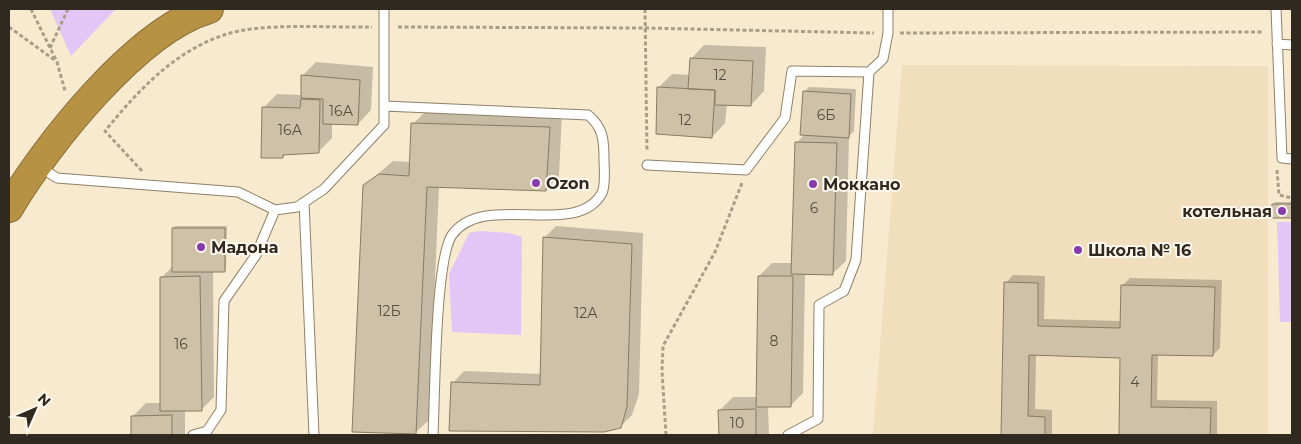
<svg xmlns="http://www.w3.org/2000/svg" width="1301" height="444" font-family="Montserrat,sans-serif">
	<rect width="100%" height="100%" fill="#f8eacf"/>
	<path fill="#f0debc" d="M902 65 1268 66V435H873Z"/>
	<path fill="#e3c6f5" d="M50 9H116L71 56Z
		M1277 222H1292V322H1280Z
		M481 231 509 233 522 237 521 335 452 332 449 274 469 233Z"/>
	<path fill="#0003" d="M704 45 766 47 764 91 751 105 727 104 725 123 712 137 659 87 672 74 690 75 691 59Z
		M316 62 373 67 371 110 358 124 332 123V138L318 152 286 153 283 157 263 108 277 94 302 95V76Z
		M809 87 856 89 854 131 849 136 846 261 832 274 805 273 803 393 790 406H768L769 435H720V410L733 397H758L759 276 772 263H793L796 143 805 134 804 92Z
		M426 111 562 114 559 176 546 190 439 186 429 420 415 433 364 186 393 161 411 162 413 124Z
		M1275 202H1292V217H1273V205Z
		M175 226H227L226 269 224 271H213L214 397 201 410H185V435H133V416L146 403H162V277L173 266V228Z
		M556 226 643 233 639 394 632 415 620 427 453 383 464 371 542 374 544 238Z
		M1013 275 1045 276 1044 319 1122 321V286L1130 278 1222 280 1220 348 1213 355 1158 354 1157 400 1217 401V435H1120L1121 356 1036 354 1035 409 1052 410V434L1003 435 1006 283Z"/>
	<path fill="#cec1a7" stroke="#887b63" d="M690 58 753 61 751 106 715 105V90L688 89Z
		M301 75 360 80 358 125 323 124V99L301 98Z
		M657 87 715 90 712 138 656 134Z
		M803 91 851 94 849 138 800 135Z
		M301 99 320 100 319 153 283 155V158H261L262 107 300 108Z
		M411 123 550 127 546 191 427 187 416 434 352 432 363 185 379 174 409 176Z
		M795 142 837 143 833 275 791 274Z
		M1272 204H1292V218H1271Z
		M172 228H225V272H172Z
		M543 237 632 244 627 407 621 428 604 432 449 431 451 382 540 385Z
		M200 276 202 411H160V277Z
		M758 276H793L791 407H756Z
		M1004 282 1038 283V326L1120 328 1121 285 1215 287 1213 356 1152 355 1151 407 1211 408 1210 435H1119L1120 358 1029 355 1028 416 1045 417V435H1001Z
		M756 409V435H719L718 410Z
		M172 415V435H131V416Z"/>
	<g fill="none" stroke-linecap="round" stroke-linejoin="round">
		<defs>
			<path id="lane" d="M1276 9 1282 158 1292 159
				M1277 44 1292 45
				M384 106 588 115C603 127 604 140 604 159 604 168 606 184 602 193 576 240 484 190 452 235 435 260 435 398 433 435
				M647 165 746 170 785 118 792 71 869 72 883 59 888 33V9
				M40 167 57 178 238 192 275 210 297 207 324 189 384 125V9
				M304 202 314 435
				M193 435 207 431 221 410 224 301 256 255 275 210
				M788 435 818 419 819 305 844 291 856 260 869 72"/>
			<path id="highway" d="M9 208C47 144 137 30 209 9"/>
		</defs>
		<use href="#lane" stroke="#8e8169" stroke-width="11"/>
		<use href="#highway" stroke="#876d37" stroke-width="30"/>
		<path stroke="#a99e8a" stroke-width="3" stroke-dasharray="4 2.5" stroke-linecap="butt" d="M31 9 57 62 65 91
			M645 9 647 152
			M9 27 56 61
			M398 27 645 28 874 33
			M900 33 1264 32
			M50 48 68 9
			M1277 170 1279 195 1292 198
			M142 171 105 131C138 91 173 52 224 35 261 22 331 28 372 27
			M666 435 662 371 663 346 715 252 742 183"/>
		<use href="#lane" stroke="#fff" stroke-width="9"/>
		<use href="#highway" stroke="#b79244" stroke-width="28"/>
	</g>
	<g fill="#873bad" stroke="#fef8ee" stroke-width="2">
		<circle cx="536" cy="183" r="5"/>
		<circle cx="813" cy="184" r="5"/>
		<circle cx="1282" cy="211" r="5"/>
		<circle cx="201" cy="247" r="5"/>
		<circle cx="1078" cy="250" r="5"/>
	</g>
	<g text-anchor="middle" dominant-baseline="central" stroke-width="4" stroke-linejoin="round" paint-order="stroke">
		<g font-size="14" fill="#574f41">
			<text x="720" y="75">12</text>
			<text x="341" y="111">16А</text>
			<text x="826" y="115">6Б</text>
			<text x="685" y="120">12</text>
			<text x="290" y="130">16А</text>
			<text x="814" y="208">6</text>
			<text x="389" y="311">12Б</text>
			<text x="586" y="313">12А</text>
			<text x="774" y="341">8</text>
			<text x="181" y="344">16</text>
			<text x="1135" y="382">4</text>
			<text x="737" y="423">10</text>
		</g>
		<g font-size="16" font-weight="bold" fill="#2f291f" stroke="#fef8ee" text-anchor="start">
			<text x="546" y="183">Ozon</text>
			<text x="823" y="184">Моккано</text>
			<text x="1272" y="211" text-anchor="end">котельная</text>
			<text x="211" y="247">Мадона</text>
			<text x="1088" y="250">Школа № 16</text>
		</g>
	</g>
	<rect width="1301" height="444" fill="none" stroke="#2f291f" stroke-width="20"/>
	<g transform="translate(35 409) rotate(45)" stroke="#fef8ee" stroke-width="4" paint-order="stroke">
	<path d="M0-4L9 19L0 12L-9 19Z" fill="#2f291f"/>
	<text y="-8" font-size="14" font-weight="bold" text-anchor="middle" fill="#2f291f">N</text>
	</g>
</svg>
